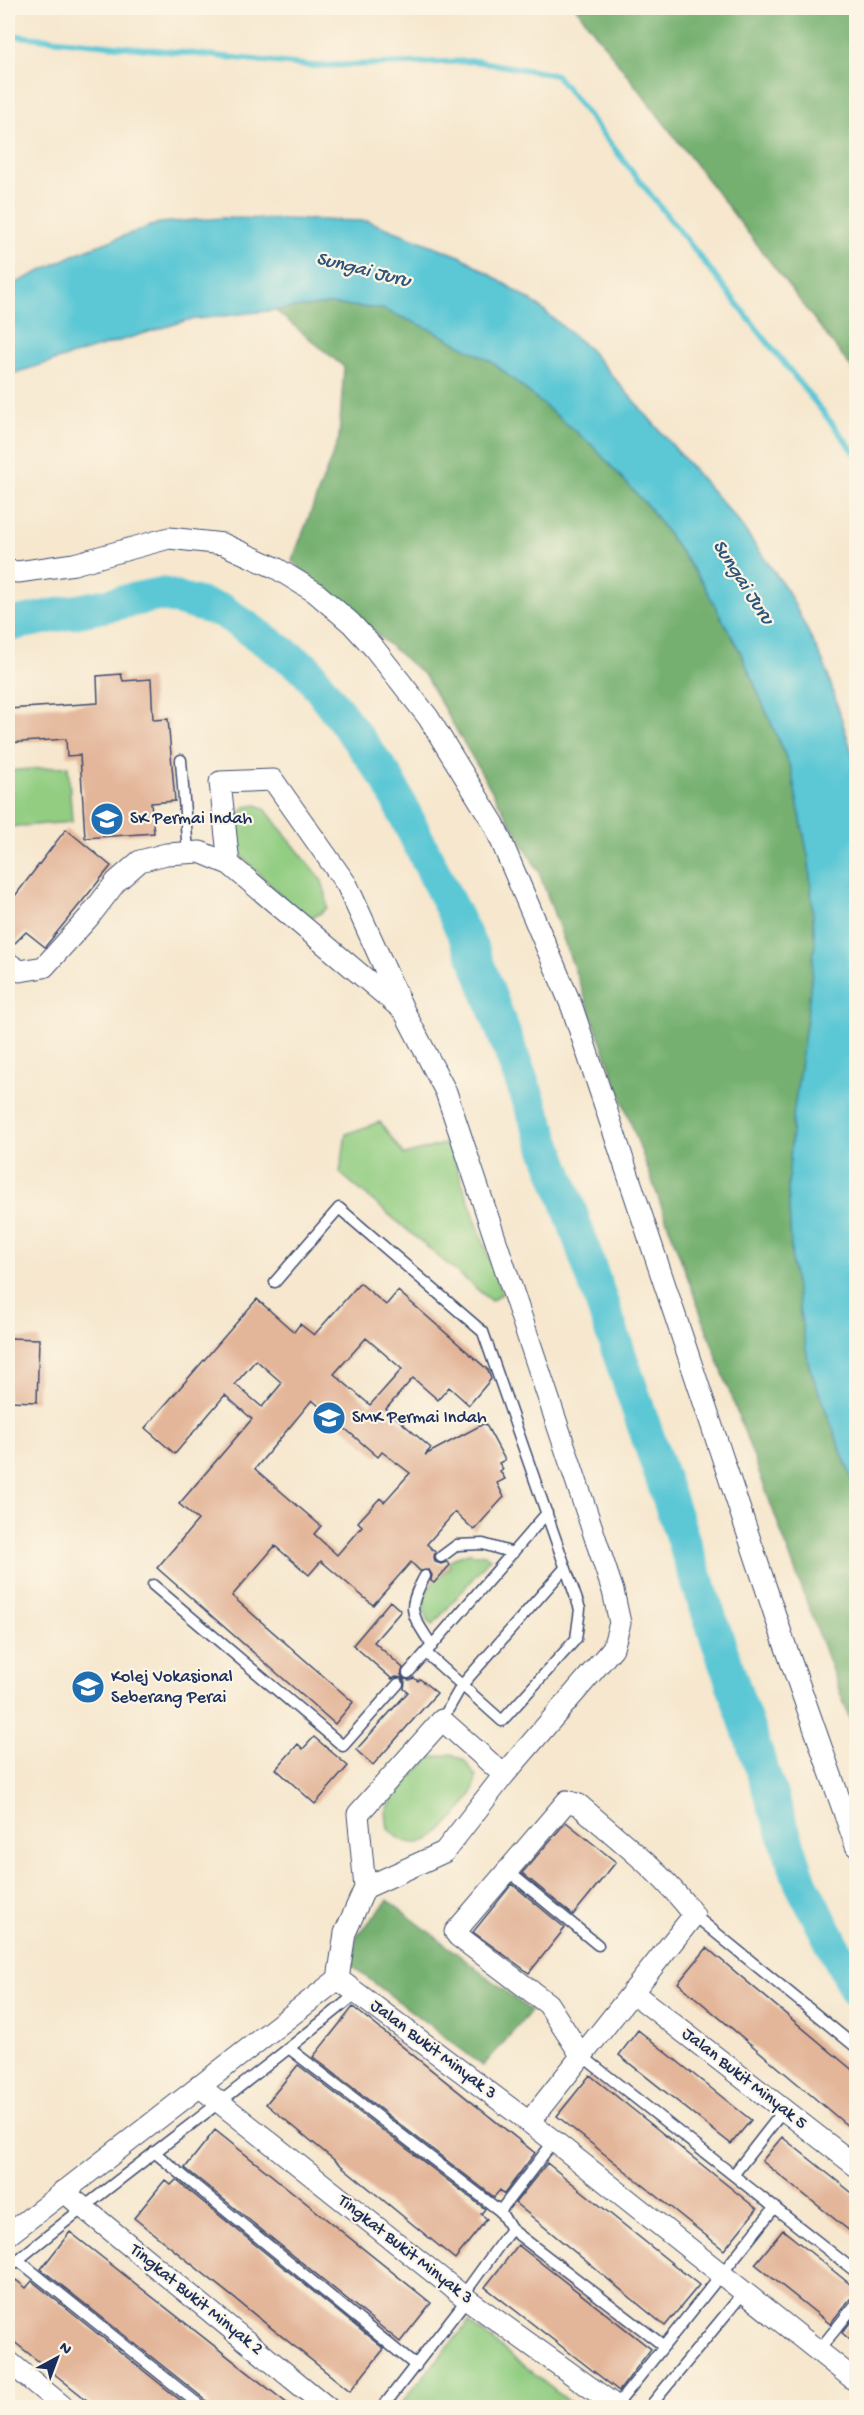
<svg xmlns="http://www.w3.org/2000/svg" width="864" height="2415" font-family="'Gochi Hand',sans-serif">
	<rect width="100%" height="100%" fill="#fcf5e5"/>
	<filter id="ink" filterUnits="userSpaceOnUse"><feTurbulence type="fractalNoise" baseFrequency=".0167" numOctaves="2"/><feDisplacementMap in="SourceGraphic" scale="12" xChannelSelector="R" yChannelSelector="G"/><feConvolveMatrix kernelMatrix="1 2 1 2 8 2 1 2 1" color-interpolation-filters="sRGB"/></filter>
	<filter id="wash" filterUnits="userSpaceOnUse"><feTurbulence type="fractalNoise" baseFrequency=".008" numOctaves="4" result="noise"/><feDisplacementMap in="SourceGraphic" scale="24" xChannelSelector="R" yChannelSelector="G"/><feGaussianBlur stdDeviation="1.35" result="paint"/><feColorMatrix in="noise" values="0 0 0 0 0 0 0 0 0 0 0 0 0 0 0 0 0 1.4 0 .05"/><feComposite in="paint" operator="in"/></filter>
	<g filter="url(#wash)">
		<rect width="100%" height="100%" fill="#f6e7ce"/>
		<path fill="#92cd82" stroke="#567e70" stroke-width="1.5" d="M68 766 72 822 8 827V771Z
			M257 805 265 809 322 881 326 895 327 908C318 916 312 919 301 915L239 854 237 818 245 807Z
			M380 1122 404 1155 448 1143 502 1294 491 1301 340 1173 346 1134Z
			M469 1553 485 1555 490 1558 433 1625C428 1622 427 1619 425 1613 418 1591 437 1580 450 1566L448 1563 454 1558Z
			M452 1754 465 1761 476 1777C475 1783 474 1790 471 1795 463 1809 433 1844 417 1843 404 1843 397 1837 388 1829L386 1812 395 1794 430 1758Z
			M469 2322 575 2407H398Z"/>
		<path fill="#75b070" stroke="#487067" stroke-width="1.5" d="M576 8H856V374Z
			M329 304 382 309 430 328 492 362 593 446 651 510 702 582 741 653 791 769 809 861 815 944 807 1018 793 1117 788 1187 792 1265 809 1366 856 1490V1736L538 870 425 676 292 561 339 438 344 367 275 310Z
			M388 1900 531 2011 483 2066 352 1966 357 1936Z"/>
		<path fill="#5cc7d5" stroke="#3c7b9a" stroke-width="1.5" d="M222 218 368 221 462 257 535 303 589 349 738 521 787 590 825 666 854 759 856 773V1490L809 1366 792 1265 788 1187 793 1117 807 1018 815 944 809 861 791 769 741 653 702 582 651 510 593 446 492 362 430 329 382 309 329 304 188 320 8 375V287L80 252 159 223Z"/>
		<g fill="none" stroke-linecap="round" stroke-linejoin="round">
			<path stroke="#5cc7d5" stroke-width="6" d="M8 35 314 66 476 61 556 75 856 454"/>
			<path stroke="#5cc7d5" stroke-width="34" d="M8 625 162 594 223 611 306 669 387 778 473 952 565 1196 801 1883 856 1990"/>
		</g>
		<g id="blocks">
			<path fill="#e3b599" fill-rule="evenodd" d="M121 674 123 681 151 679 153 720 168 719 175 801 151 803 154 833 85 838 80 755 67 756 66 739 8 743V709L98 703 97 676Z
				M66 829 111 866 45 947 26 932 8 950V905Z
				M360 1283 386 1305 398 1291 488 1370 491 1379 469 1405 449 1387 438 1400 413 1378 386 1409 431 1448 425 1455 485 1423 505 1460 499 1463 503 1469 500 1471 505 1479 497 1483 504 1497 474 1530 455 1512 427 1544 435 1552 434 1557 435 1562 441 1564 447 1562 450 1565 434 1583 431 1581 432 1575 429 1570 420 1571 411 1562 373 1605 321 1561 309 1575 275 1546 232 1596 353 1702 335 1724 157 1568 198 1520 179 1504 252 1419 225 1395 175 1454 145 1428 257 1299 294 1332 300 1324 314 1335ZM366 1338 402 1369 370 1405 334 1374ZM256 1360 282 1383 262 1407 235 1384ZM312 1400 378 1457 382 1452 410 1473 384 1502 380 1498 358 1522 362 1526 337 1555 314 1534 321 1526 255 1469Z
				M8 1338 39 1339 37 1402 8 1401Z
				M390 1601 401 1611 374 1642 403 1668 401 1675 404 1679 410 1680 414 1678 418 1681 420 1679 437 1693 373 1765 356 1750 408 1692 404 1689 405 1682 402 1678 396 1677 392 1679 353 1645Z
				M314 1737 348 1766 315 1804 276 1769 298 1744 303 1749Z
				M566 1822 616 1862 573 1915 522 1873Z
				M512 1884 565 1928 529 1973 473 1932Z
				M707 1948 856 2073V2133L678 1983Z
				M353 2007 535 2153 504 2194 500 2190 494 2197 313 2057Z
				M638 2030 751 2120 731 2144 619 2055Z
				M298 2065 485 2209 481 2214 487 2219 455 2259 266 2104Z
				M590 2075 757 2209 724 2250 557 2116Z
				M215 2130 431 2303 400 2342 185 2168Z
				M782 2137 856 2196V2236L762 2161Z
				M547 2163 699 2285 665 2326 515 2203Z
				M165 2180 171 2185 176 2180 384 2349 350 2391 134 2218Z
				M783 2230 856 2289V2297L850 2299 830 2324 755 2264Z
				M70 2232 293 2408H210L208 2402 41 2269Z
				M518 2245 651 2349 619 2391 485 2287Z
				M16 2280 26 2288 32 2281 190 2408H97L8 2337V2291Z
				M856 2315V2345L842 2333Z"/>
		</g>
	</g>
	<g filter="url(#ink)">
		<use href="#blocks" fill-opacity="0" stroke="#3c4b6f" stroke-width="1.5"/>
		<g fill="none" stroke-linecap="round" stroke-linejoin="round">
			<defs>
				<path id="service" d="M181 760 188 853
					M275 1282 339 1208 483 1332 580 1609 576 1639 502 1721 426 1653
					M441 1557 457 1545 483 1544 513 1553
					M425 1576C405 1612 412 1613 432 1646
					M153 1585 343 1746 398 1684
					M408 1673 547 1513
					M442 1720 462 1685 565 1568
					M508 1871 598 1945
					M694 1915 856 2047
					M290 2049 500 2211 511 2229 664 2346
					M581 2055 856 2272
					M154 2152 416 2366
					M734 2174 784 2110
					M500 2211 554 2141
					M18 2260 203 2408
					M8 2268C122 2174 243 2088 357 1993
					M818 2351 856 2304
					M652 2404 745 2291
					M616 2406 775 2207
					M382 2408 467 2299 469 2287 511 2229"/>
				<path id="minor" d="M8 571 18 572 74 564 169 538 223 544 276 568 315 592 351 623 374 648 428 717 494 824 572 1007 784 1642 856 1846
					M8 963 20 971 44 967 89 917 116 882 140 861 166 854 200 852 229 864
					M365 1888 358 1814 442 1720 504 1775
					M338 1979 345 1933 365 1888 444 1852 504 1775 613 1648 620 1623 613 1591 446 1092 404 1011 347 885 273 780 220 782 229 864 404 1011
					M632 1992 856 2166
					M199 2086 467 2299 616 2406
					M529 2122 694 1915C662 1872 619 1840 579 1805L567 1801 455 1932 458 1936 548 2004 581 2055
					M63 2191 328 2408
					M8 2235 338 1979 554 2141 856 2381
					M8 2361 65 2408"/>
			</defs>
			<use href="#service" stroke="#3c4b6f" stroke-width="13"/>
			<use href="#minor" stroke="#3c4b6f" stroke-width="23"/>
			<use href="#service" stroke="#fff" stroke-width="10"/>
			<use href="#minor" stroke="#fff" stroke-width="21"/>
		</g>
	</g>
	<defs>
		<symbol id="school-disc" viewBox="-11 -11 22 22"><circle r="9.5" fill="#1f6fb2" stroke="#fcf5e5"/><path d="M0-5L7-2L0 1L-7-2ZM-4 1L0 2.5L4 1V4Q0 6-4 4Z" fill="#fff"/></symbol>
		<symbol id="university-disc" viewBox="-11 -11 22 22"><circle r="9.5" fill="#1f6fb2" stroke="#fcf5e5"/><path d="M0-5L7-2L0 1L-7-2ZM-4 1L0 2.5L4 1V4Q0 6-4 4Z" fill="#fff"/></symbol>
	</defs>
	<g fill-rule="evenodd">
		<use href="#school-disc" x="88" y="800" width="38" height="38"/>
		<use href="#school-disc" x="310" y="1399" width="38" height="38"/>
		<use href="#university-disc" x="69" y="1668" width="38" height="38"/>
	</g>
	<g text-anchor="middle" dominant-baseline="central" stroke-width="4.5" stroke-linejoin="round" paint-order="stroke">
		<g font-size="18" fill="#1b2f5e" stroke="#fcf5e5" text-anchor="start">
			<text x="130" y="819">SK Permai Indah</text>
			<text x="352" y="1418">SMK Permai Indah</text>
			<text x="111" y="1677">Kolej Vokasional<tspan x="111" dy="21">Seberang Perai</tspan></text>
		</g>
		<g font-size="18" fill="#1b2f5e" stroke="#fcf5e5">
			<text transform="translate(433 2050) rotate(37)">Jalan Bukit Minyak 3</text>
			<text transform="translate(744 2079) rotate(38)">Jalan Bukit Minyak 5</text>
			<text transform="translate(405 2250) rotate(38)">Tingkat Bukit Minyak 3</text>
			<text transform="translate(196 2300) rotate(39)">Tingkat Bukit Minyak 2</text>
		</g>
		<g font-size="20" font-style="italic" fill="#2b557c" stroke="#fcf5e5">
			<text transform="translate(363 271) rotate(14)">Sungai Juru</text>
			<text transform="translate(742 583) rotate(57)">Sungai Juru</text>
		</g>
	</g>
	<rect width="864" height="2415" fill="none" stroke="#fcf5e5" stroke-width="30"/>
	<g transform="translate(57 2358) rotate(41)" stroke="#fcf5e5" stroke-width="4.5" paint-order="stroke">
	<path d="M0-4.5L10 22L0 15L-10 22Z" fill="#1b2f5e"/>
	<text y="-9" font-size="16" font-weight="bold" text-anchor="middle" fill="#1b2f5e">N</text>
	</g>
</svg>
